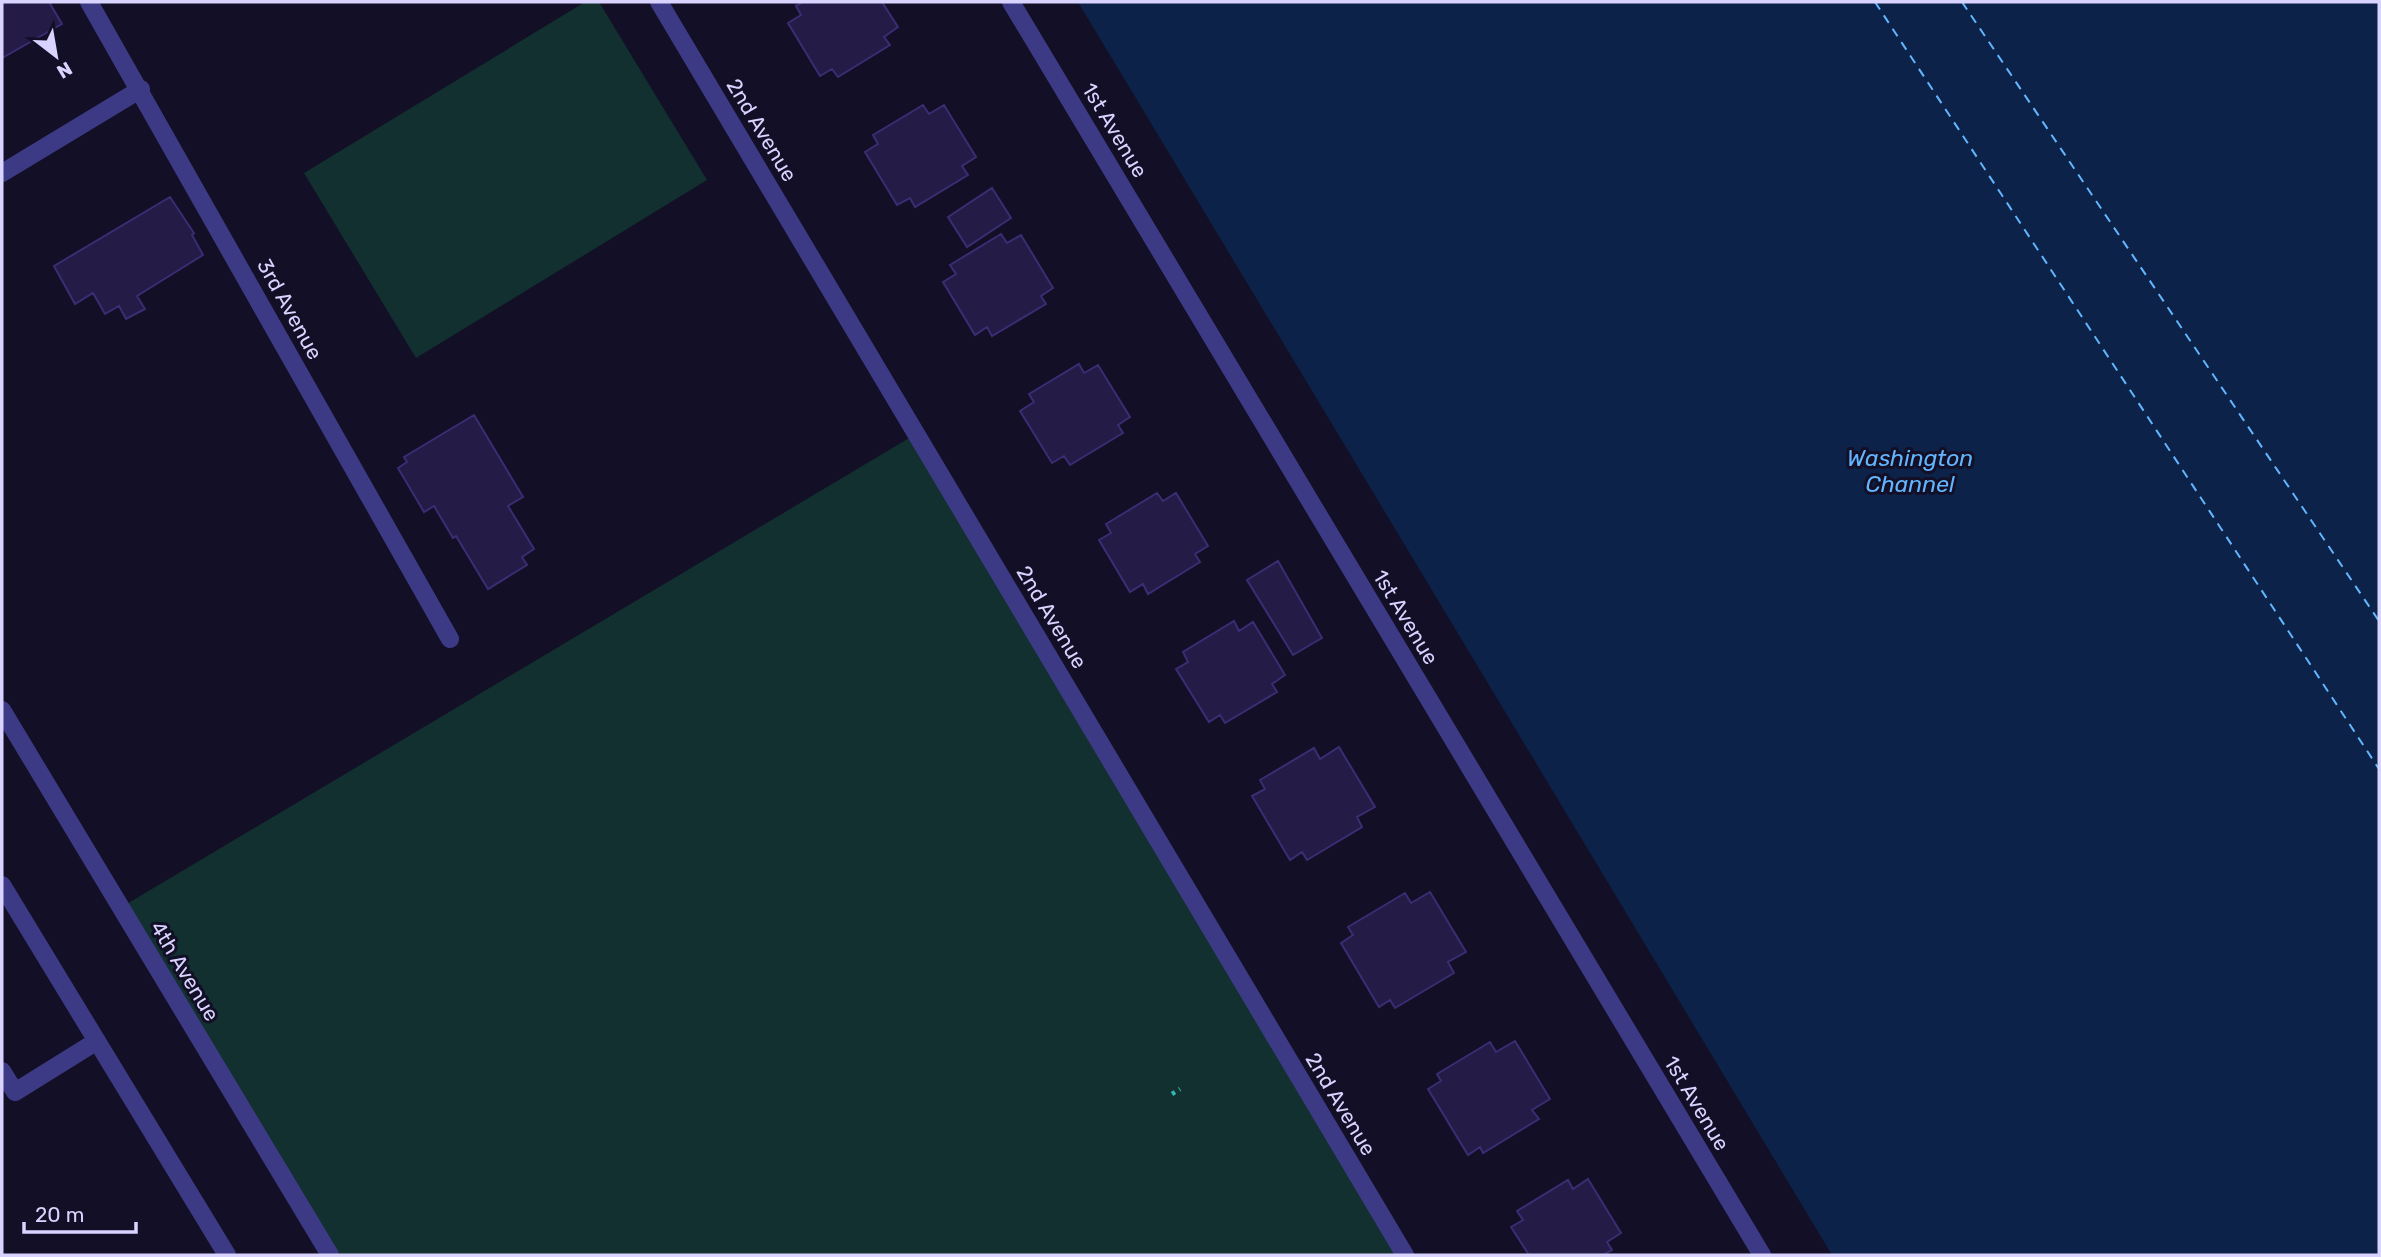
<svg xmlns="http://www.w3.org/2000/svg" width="2381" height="1257" font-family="Rubik,sans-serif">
	<rect width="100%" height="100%" fill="#130f26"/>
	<path fill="#12302f" d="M585 2H599L707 180 416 358 304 173Z
		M916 434 1405 1255H330L120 908Z"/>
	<path fill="#0c2248" d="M1078 2H2379V1255H1832Z"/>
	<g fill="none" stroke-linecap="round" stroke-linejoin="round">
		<path stroke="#62b6ff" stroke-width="2" stroke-dasharray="9 7" stroke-linecap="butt" d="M1875 2 2379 769
			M1962 2 2379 621"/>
	</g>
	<path fill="#241b47" stroke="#3b2d73" stroke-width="2" d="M2 2H49L62 24 2 58Z
		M803 2H882L898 27 884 37 890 45 838 77 832 69 820 76 788 23 801 15 796 6Z
		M923 105 929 114 944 105 976 157 962 166 968 175 915 207 910 198 897 205 865 152 878 144 873 135Z
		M992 188 1011 218 967 247 948 217Z
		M170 197 194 233 192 235 203 255 137 296 145 309 126 319 119 306 105 314 93 293 75 304 54 266Z
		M1001 234 1007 243 1021 235 1053 288 1041 296 1046 304 992 336 987 327 975 335 943 282 956 274 950 265Z
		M1079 364 1084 373 1098 365 1130 417 1118 425 1123 433 1070 465 1064 456 1052 463 1020 411 1034 402 1029 394Z
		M474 415 523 497 508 506 534 549 522 557 527 565 488 589 456 536 453 538 434 506 424 512 398 468 407 462 404 457Z
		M1157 493 1163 501 1176 493 1208 546 1195 554 1200 562 1148 594 1143 584 1130 592 1099 540 1111 533 1106 524Z
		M1278 561 1322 638 1293 655 1247 580Z
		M1234 621 1239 631 1253 622 1285 675 1272 684 1277 692 1225 723 1220 715 1209 722 1176 669 1188 662 1183 652Z
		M1339 747 1375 807 1357 817 1362 827 1307 860 1302 852 1290 860 1252 796 1265 789 1260 780 1314 748 1320 759Z
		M1430 892 1466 952 1448 962 1454 973 1395 1008 1390 1000 1379 1007 1341 943 1353 935 1348 927 1405 893 1411 903Z
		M1515 1041 1550 1099 1532 1110 1539 1119 1483 1153 1480 1147 1468 1155 1428 1089 1441 1081 1437 1074 1490 1042 1496 1052Z
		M1588 1179 1621 1233 1607 1242 1612 1250 1603 1255H1529L1511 1227 1523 1220 1517 1211 1568 1180 1573 1189Z"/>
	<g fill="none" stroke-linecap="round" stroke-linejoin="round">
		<path stroke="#2fb8b0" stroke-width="4.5" stroke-dasharray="3.5 5" stroke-linecap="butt" d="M1172 1094 1180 1089"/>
		<path stroke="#3d3a85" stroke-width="18" d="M89 2 450 639
			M659 2 1405 1255
			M1011 2 1762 1255
			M2 173 141 89
			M2 710 330 1255
			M2 885 227 1255
			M2 1071 15 1092 97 1041"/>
	</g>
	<g text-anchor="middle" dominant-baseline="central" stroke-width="6" stroke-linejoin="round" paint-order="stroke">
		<g font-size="21" fill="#d9d4ff" stroke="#130f26">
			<text transform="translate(762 130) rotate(59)">2nd Avenue</text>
			<text transform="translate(1115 130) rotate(59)">1st Avenue</text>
			<text transform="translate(290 309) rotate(61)">3rd Avenue</text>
			<text transform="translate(1052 617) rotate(59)">2nd Avenue</text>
			<text transform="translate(1406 617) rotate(59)">1st Avenue</text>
			<text transform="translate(185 971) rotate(59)">4th Avenue</text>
			<text transform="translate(1697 1103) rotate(59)">1st Avenue</text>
			<text transform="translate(1341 1104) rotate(59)">2nd Avenue</text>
		</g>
		<g font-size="23" font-style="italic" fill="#62b6ff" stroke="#130f26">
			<text x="1910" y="458">Washington<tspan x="1910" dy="26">Channel</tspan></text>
		</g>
	</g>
	<rect width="2381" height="1257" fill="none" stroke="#d9d4ff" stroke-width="7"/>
	<g transform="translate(56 56) rotate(149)" stroke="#130f26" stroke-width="5" paint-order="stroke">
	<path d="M0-5L12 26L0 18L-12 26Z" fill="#d9d4ff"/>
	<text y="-10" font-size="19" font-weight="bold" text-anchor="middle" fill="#d9d4ff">N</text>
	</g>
	<path d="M24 1222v10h112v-10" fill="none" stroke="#d9d4ff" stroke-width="3.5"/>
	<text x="35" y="1222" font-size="21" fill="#d9d4ff" stroke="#130f26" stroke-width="5" paint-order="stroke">20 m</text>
</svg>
